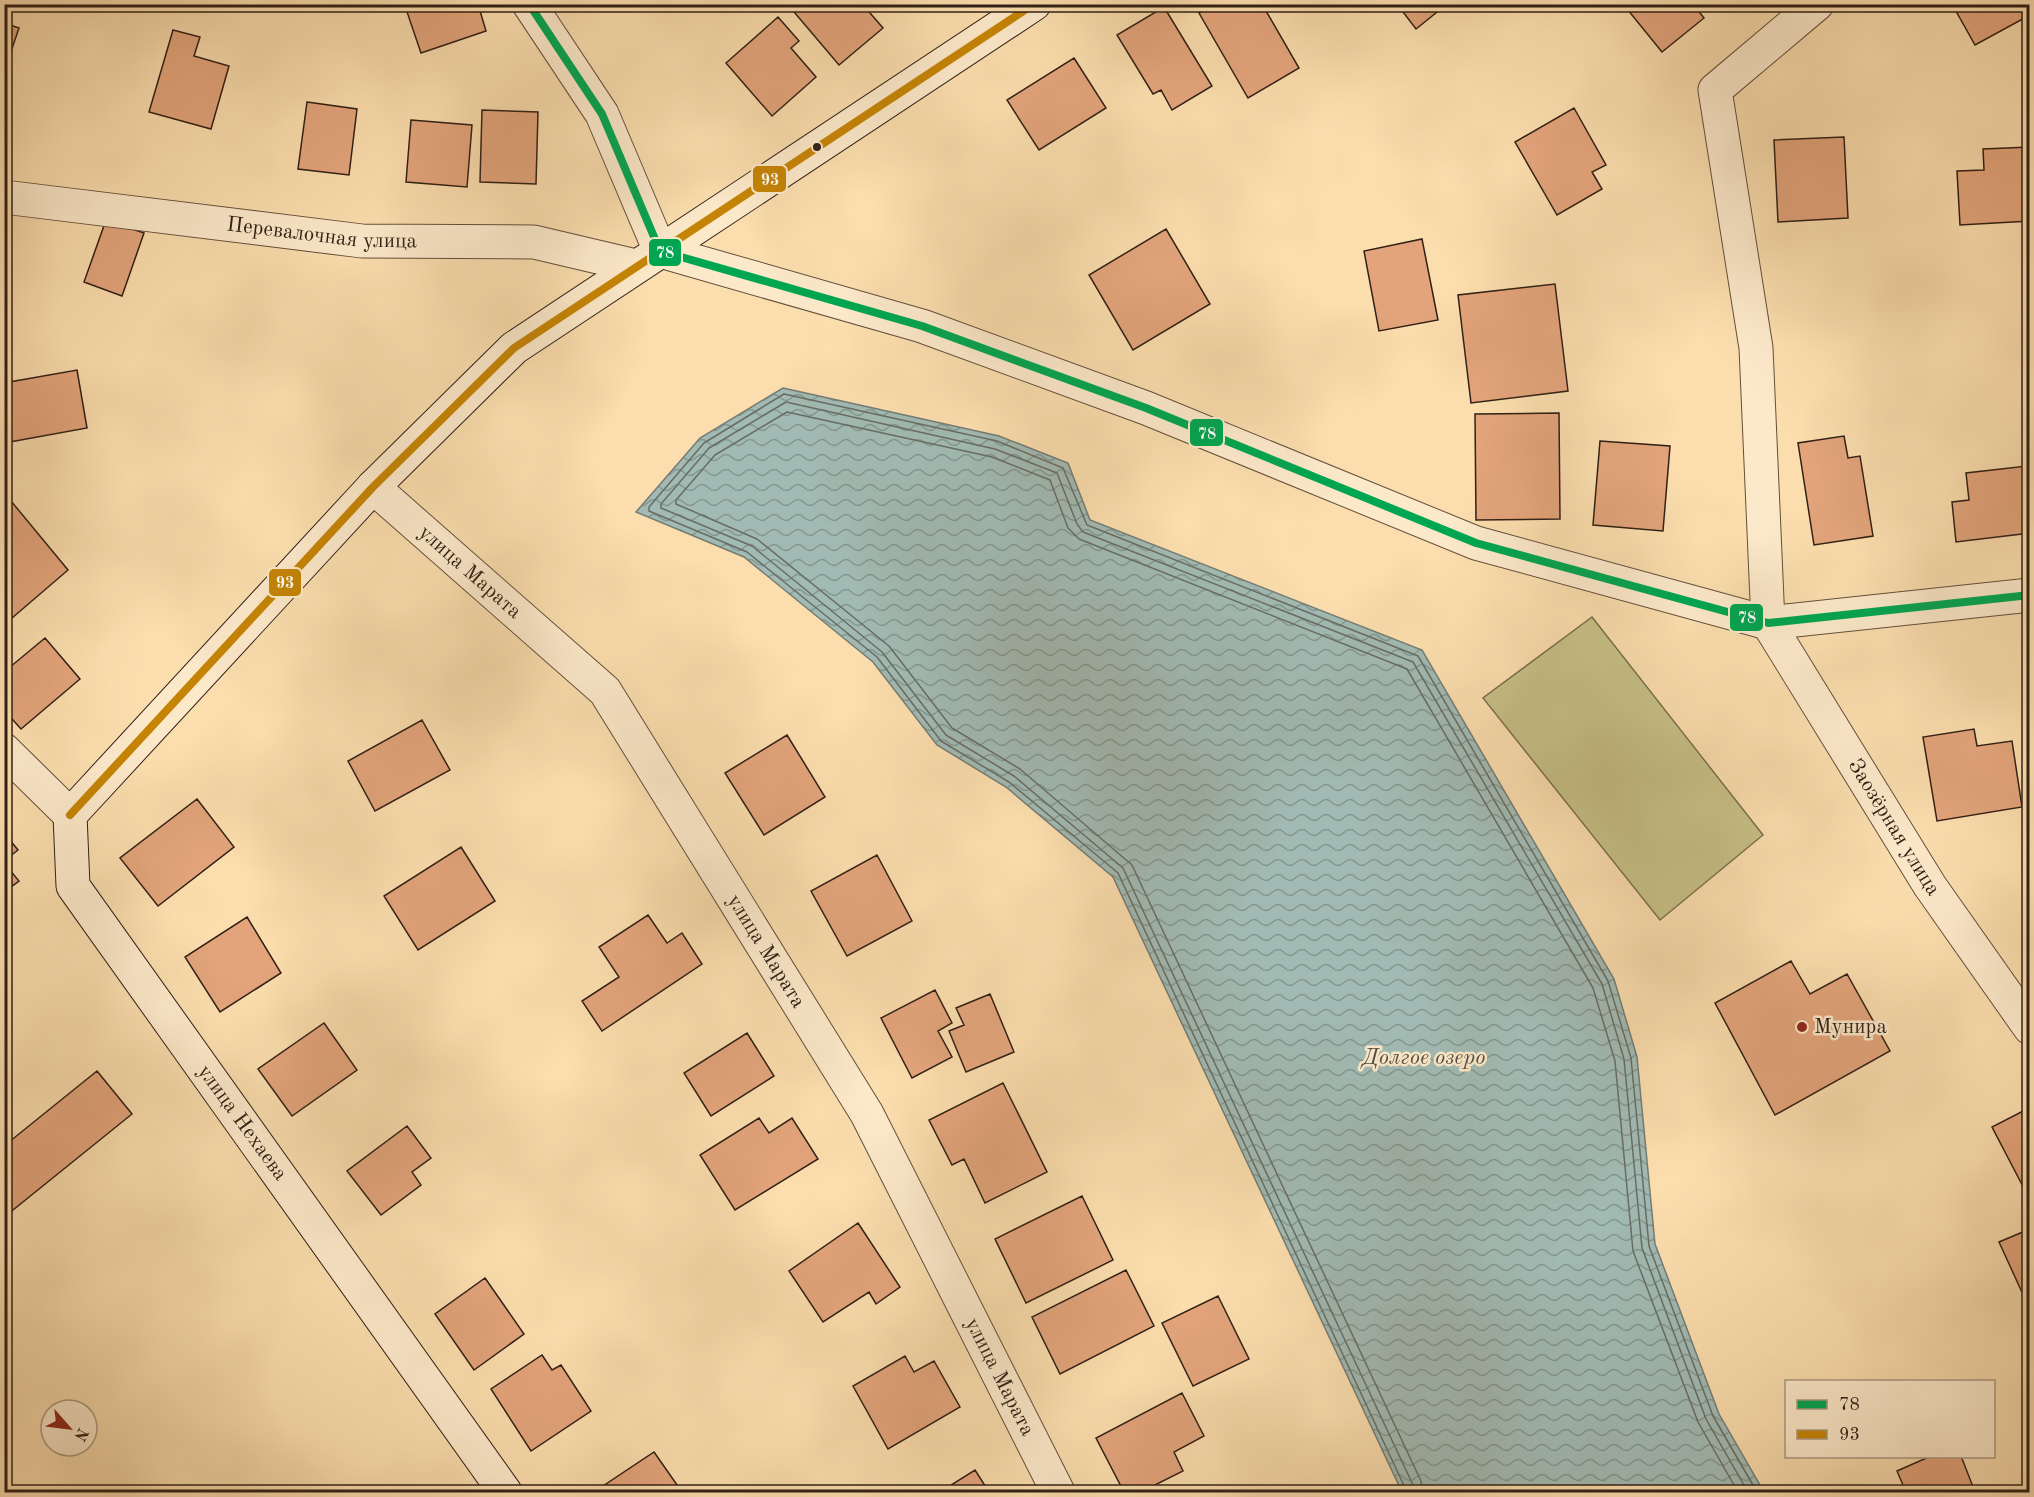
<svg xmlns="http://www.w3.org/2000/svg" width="2034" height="1497" font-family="'Old Standard TT',serif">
	<defs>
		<pattern id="water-waves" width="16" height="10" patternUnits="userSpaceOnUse" patternTransform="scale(1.5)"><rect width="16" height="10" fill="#a1bab3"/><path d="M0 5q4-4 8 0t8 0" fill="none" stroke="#849790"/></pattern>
	</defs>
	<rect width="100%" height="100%" fill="#fbddae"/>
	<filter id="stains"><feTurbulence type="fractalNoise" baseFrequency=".00333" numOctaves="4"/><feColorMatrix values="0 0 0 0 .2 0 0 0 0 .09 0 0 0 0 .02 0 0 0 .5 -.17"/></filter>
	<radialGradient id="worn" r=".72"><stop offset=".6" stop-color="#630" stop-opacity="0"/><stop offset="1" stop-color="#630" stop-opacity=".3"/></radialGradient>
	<path fill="#c6bf85" stroke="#7b704d" stroke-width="1.5" d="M1592 617 1763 835 1660 920 1483 698Z"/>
	<path fill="url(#water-waves)" stroke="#747c74" stroke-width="1.5" d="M783 388 999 436 1068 463 1090 520 1422 650 1614 979 1637 1057 1655 1244 1719 1414 1764 1492H1402L1113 877 1006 787 937 745 873 662 744 557 636 512 700 438Z"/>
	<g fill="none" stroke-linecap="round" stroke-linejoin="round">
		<path stroke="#686d64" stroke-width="1.5" d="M1407 1492 1118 873 1009 782 941 741 877 657 747 552 649 511V507L704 443 784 394 997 441 1063 468 1087 525 1418 656 1608 981 1631 1058 1649 1246 1713 1416 1757 1492
			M1414 1492 1413 1485 1123 868 1014 776 946 735 882 652 752 546 661 508V504L709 448 786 402 995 449 1057 473 1077 524 1083 532 1413 662 1602 984 1624 1059 1642 1248 1706 1419 1748 1492
			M1423 1492 1421 1481 1132 865 1020 769 952 728 889 646 757 539 676 504V500L715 455 787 412 992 457 1050 480 1068 528 1079 539 1407 669 1593 988 1615 1061 1633 1251 1698 1422 1738 1492"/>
	</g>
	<path fill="#e3a47b" stroke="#302015" stroke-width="1.5" d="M409 4H478L486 31 421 53 405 6Z
		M791 4H866L864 6 883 28 839 65 789 6Z
		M1214 4H1262L1299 68 1248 98 1199 13Z
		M1397 4H1447L1416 29Z
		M1623 4H1693L1704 18 1662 52Z
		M1952 4H2030V15L1975 45Z
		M1164 7 1212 86 1172 110 1161 90 1153 94 1117 35Z
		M778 17 799 41 791 48 816 77 772 116 726 63Z
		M4 23 19 28 4 72Z
		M173 30 200 37 194 56 229 66 211 129 149 112Z
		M1074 58 1106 108 1039 150 1007 100Z
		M307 102 357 109 349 175 298 169Z
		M1574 108 1606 165 1592 172 1602 189 1557 215 1515 142Z
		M482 110 538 112 536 184 480 182Z
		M411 120 472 125 467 187 406 182Z
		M1844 137 1848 218 1778 222 1774 140Z
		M2030 147V221L1960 225 1957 171 1984 170 1983 149Z
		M106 220 144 233 122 296 84 282Z
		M1166 229 1210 304 1133 350 1089 275Z
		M1422 239 1438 320 1379 331 1364 251Z
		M1555 284 1568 391 1471 403 1458 295Z
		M77 370 87 428 4 443V383Z
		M1559 413 1560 519 1476 520 1475 414Z
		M1844 436 1848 458 1860 456 1873 536 1814 545 1798 443Z
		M1600 441 1670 446 1663 531 1593 525Z
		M2027 466 2030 533 1956 542 1952 502 1969 500 1966 473Z
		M11 501 68 570 12 618 4 609V506Z
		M45 638 80 679 21 729 4 710V672Z
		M422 720 450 770 375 811 348 761Z
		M1974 729 1977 746 2012 741 2022 807 1937 821 1923 737Z
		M787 735 825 797 764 835 725 773Z
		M197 799 234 847 158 906 120 858Z
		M4 833 18 850 4 861Z
		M461 847 495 901 418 950 384 896Z
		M877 855 912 921 847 956 811 891Z
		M4 863 19 881 4 892Z
		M648 915 667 943 682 933 702 964 602 1031 582 1001 619 977 599 947Z
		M247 917 281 973 220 1012 185 957Z
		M1791 961 1810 994 1847 974 1890 1051 1775 1115 1715 1003Z
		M935 990 952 1023 938 1031 952 1057 912 1078 881 1018Z
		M990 994 1014 1052 966 1072 949 1031 964 1025 956 1008Z
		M324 1023 357 1070 292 1116 258 1069Z
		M747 1033 774 1076 711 1116 684 1073Z
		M97 1071 132 1114 8 1214 4 1210V1146Z
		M1003 1083 1047 1172 985 1203 964 1159 952 1165 929 1120Z
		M2027 1109 2030 1114V1200L1992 1127Z
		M759 1118 769 1133 792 1118 818 1159 735 1210 700 1155Z
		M407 1126 431 1158 412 1172 421 1185 381 1215 347 1171Z
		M1082 1196 1113 1260 1026 1303 995 1239Z
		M858 1223 900 1287 876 1304 869 1292 823 1322 789 1271Z
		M2030 1229V1300L2026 1301 1999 1242Z
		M1126 1270 1154 1326 1060 1374 1032 1317Z
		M485 1278 524 1334 474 1370 435 1314Z
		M1218 1296 1249 1359 1193 1386 1162 1323Z
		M542 1355 552 1370 561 1365 591 1411 531 1451 491 1389Z
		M905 1356 914 1372 934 1361 960 1407 888 1449 853 1386Z
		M1182 1393 1204 1436 1174 1452 1183 1471 1141 1492H1124L1096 1438Z
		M654 1452 682 1492H594Z
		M1931 1456H1961L1975 1492H1906L1897 1471Z
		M975 1470 989 1492H940Z"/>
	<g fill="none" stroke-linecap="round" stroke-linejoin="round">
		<defs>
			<g id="street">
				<path d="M529 4 602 114 660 251 922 326 1146 408 1476 543 1768 623 2030 595"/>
				<path id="s1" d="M1817 4 1715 90 1756 348 1768 623 1930 886 2030 1028"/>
				<path id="s2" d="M4 197 362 241 534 242 636 266"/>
				<path id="s3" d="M373 487 605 691 867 1114 1058 1492"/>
				<path d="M4 750 70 815"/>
			</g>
			<path id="secondary" d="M505 1492 73 886 70 815 373 487 514 348 1034 4"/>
		</defs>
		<use href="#street" stroke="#634f3b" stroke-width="35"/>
		<use href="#secondary" stroke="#302015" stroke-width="35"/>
		<use href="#street" stroke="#fce9ca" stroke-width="33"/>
		<use href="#secondary" stroke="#fce9ca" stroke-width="33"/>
		<defs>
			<path id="bus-1" d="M529 4 602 114 660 251 922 326 1146 408 1476 543 1768 623 2030 595"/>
			<path id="bus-2" d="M70 815 373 487 514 348 1034 4"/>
		</defs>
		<use href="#bus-1" stroke="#fce9ca" stroke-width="12"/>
		<use href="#bus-2" stroke="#fce9ca" stroke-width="12"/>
		<use href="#bus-1" stroke="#00a651" stroke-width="8"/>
		<use href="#bus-2" stroke="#c58405" stroke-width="8"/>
	</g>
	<circle fill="#302015" stroke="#fce9ca" stroke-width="2" cx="817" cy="147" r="5"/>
	<circle fill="#8f2418" stroke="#fce9ca" stroke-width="2" cx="1802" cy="1027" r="6"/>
	<g text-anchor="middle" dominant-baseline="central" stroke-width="5" stroke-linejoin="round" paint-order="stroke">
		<g font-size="21" fill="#302015" stroke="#fce9ca">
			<text stroke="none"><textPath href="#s2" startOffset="320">Перевалочная улица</textPath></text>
			<text stroke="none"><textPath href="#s3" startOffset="129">улица Марата</textPath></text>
			<text stroke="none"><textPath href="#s1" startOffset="910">Заозёрная улица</textPath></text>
			<text stroke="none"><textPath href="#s3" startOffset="615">улица Марата</textPath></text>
			<text transform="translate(242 1123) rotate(54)">улица Нехаева</text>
			<text stroke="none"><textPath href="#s3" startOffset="1101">улица Марата</textPath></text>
		</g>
		<g font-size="21" fill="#302015" stroke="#fce9ca" text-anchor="start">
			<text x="1814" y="1027">Мунира</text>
		</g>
		<g font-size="22" font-style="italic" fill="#524e44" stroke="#fce9ca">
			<text x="1424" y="1058">Долгое озеро</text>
		</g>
	</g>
	<g stroke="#fce9ca" stroke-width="2">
		<rect x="752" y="165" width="35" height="28" rx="6" fill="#c58405"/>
		<rect x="648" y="238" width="34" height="29" rx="6" fill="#00a651"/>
		<rect x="1189" y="418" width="35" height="29" rx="6" fill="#00a651"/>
		<rect x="268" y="568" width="34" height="29" rx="6" fill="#c58405"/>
		<rect x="1729" y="603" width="35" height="29" rx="6" fill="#00a651"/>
	</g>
	<g font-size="16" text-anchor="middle" font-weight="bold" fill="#fff">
		<text x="770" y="185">93</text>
		<text x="665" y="258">78</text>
		<text x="1207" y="439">78</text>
		<text x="285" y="588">93</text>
		<text x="1747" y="623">78</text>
	</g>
	<rect width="2034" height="1497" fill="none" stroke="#fbddae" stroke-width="24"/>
	<rect x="6" y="6" width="2022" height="1485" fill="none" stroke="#302015" stroke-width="3"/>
	<rect x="12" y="12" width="2010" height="1473" fill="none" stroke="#302015" stroke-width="1.5"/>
	<rect x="1785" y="1380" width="210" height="78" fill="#fce9ca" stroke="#aa9982" stroke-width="1.5"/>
	<rect x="1797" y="1400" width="30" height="9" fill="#00a651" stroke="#aa9982" stroke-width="1.5"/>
	<text x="1839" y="1410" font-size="18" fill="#302015">78</text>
	<rect x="1797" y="1430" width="30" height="9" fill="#c58405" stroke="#aa9982" stroke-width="1.5"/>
	<text x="1839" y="1440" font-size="18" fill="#302015">93</text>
	<g transform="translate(69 1428) rotate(118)"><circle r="28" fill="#fce9ca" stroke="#aa9982" stroke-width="1.5"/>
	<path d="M0-4.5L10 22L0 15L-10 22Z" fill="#8f2418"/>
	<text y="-9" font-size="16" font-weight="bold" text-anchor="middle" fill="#302015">N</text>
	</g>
	<rect width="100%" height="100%" filter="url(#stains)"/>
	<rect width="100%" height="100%" fill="url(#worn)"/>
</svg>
